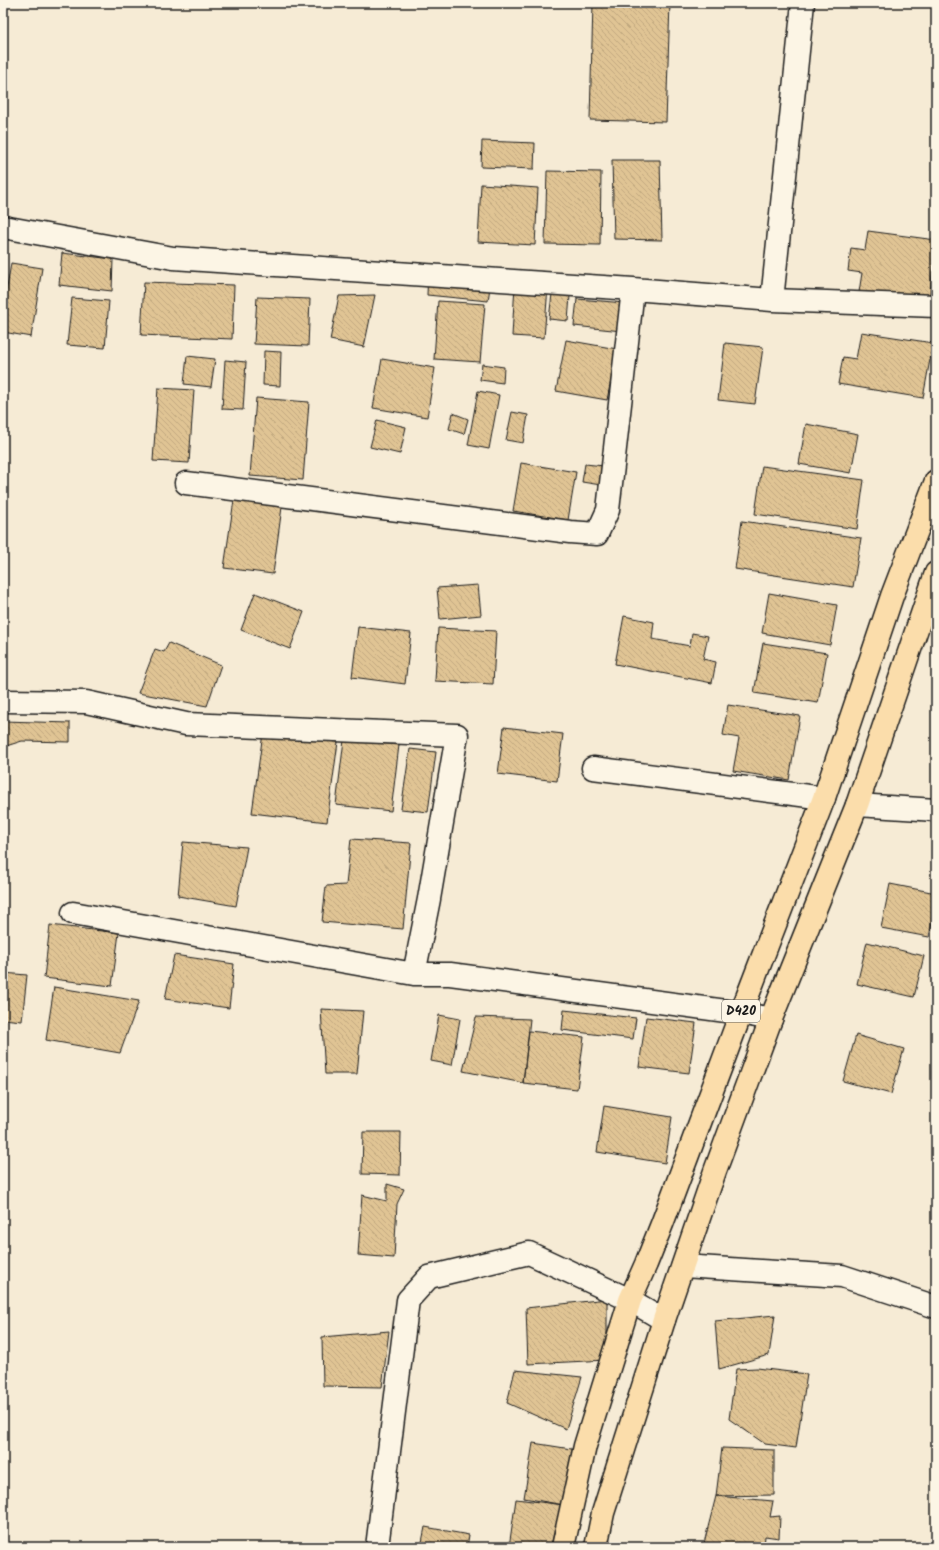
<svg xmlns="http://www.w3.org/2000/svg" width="939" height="1550" font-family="Kalam,sans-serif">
	<defs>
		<pattern id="building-back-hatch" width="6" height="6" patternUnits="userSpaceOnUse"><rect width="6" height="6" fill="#e0c494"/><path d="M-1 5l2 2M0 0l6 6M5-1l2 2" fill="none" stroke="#c0a87f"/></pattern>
	</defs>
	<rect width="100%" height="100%" fill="#f6ebd5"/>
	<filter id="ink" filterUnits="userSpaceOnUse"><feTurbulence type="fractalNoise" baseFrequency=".025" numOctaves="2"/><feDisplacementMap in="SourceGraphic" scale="8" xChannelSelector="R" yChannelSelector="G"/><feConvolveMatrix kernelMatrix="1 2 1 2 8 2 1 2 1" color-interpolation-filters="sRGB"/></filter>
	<g filter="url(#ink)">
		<path fill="url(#building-back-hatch)" stroke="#1c1c1c" d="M593 3H670L666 122 590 120Z
			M482 141 535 143 534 169 481 167Z
			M612 160H660L662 240 614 239Z
			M547 171 601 172 600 245 545 244Z
			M481 184 538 188 535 245 478 242Z
			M868 231 936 240 929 302 859 292 862 273 848 271 851 248 865 250Z
			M62 253 113 259 112 291 59 285Z
			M11 263 42 268 31 337 3 332V313Z
			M428 270 492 273 488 301 427 295Z
			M144 282 234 285 232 339 141 335Z
			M515 285 548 287 544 338 512 336Z
			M552 294 570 296 568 321 549 319Z
			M375 295 364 347 330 340 339 296Z
			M257 297 310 299 308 346 254 344Z
			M72 298 109 301 105 348 67 345Z
			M577 299 625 303 622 331 574 326Z
			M438 301 485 304 480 362 434 359Z
			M861 332 933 343 923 398 838 384 843 357 856 359Z
			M566 340 617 349 607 400 556 391Z
			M725 343 763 347 755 404 718 400Z
			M264 351 281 352 280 386 263 385Z
			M187 356 215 359 211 387 184 384Z
			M382 359 435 368 427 417 373 408Z
			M225 360 246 362 243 410 222 409Z
			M482 364 504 367 503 383 480 380Z
			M158 388 194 390 189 463 153 461Z
			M478 391 499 395 489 449 468 445Z
			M256 398 309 402 303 480 250 476Z
			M512 412 528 415 523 443 506 440Z
			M453 413 468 419 464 434 449 429Z
			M377 420 406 427 400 454 370 447Z
			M806 424 858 434 851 473 799 464Z
			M521 463 576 472 568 520 513 511Z
			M585 464 604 466 601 485 582 482Z
			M762 466 864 480 857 529 755 514Z
			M234 500 282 507 273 574 224 568Z
			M742 521 861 538 853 587 735 569Z
			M478 585 481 615 440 619 437 588Z
			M255 593 304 612 290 649 241 630Z
			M769 593 837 605 830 645 762 633Z
			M624 616 654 622 652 639 690 646 692 633 708 636 703 659 716 662 712 683 615 664Z
			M358 627 411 633 405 684 352 677Z
			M438 628 496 631 493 684 435 681Z
			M169 643 221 665 207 706 138 693 155 649 164 652Z
			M763 643 827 653 818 703 754 693Z
			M728 705 800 716 789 780 733 771 739 738 723 735Z
			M3 721 70 723V742L22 741 3 747Z
			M504 727 563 734 557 781 498 774Z
			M263 733 338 742 327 822 252 813Z
			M344 740 399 745 391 811 336 805Z
			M410 749 436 752 428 812 401 809Z
			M351 839 411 843 403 929 322 922 326 886 346 885Z
			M183 842 247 847 236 906 178 896Z
			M890 884 936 893V904L929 937 881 928Z
			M50 925 119 933 112 986 44 978Z
			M867 942 924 956 914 997 857 984Z
			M174 955 234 964 229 1008 165 999Z
			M3 973 27 975 22 1021 3 1019Z
			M54 987 139 1001 120 1053 46 1040Z
			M321 1009 363 1011 357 1074H325Z
			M564 1010 636 1018 633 1039 562 1030Z
			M439 1015 460 1019 452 1065 431 1061Z
			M476 1017 530 1019 523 1083 463 1071Z
			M646 1017 696 1023 689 1073 639 1067Z
			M529 1031 584 1037 577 1089 523 1083Z
			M856 1035 904 1049 891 1094 843 1081Z
			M604 1106 672 1117 665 1163 597 1152Z
			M363 1132H401L400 1175 362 1174Z
			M387 1184 404 1189 397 1204 394 1258 358 1255 362 1195 387 1201Z
			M607 1299V1360L528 1364 526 1308Z
			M775 1315 769 1355 719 1369 715 1321Z
			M389 1331 382 1387 323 1386 322 1337Z
			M757 1368 807 1374 796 1448 765 1444 729 1419 736 1369Z
			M515 1370 582 1377 566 1429 507 1403Z
			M533 1443 584 1451 564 1505 524 1498Z
			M722 1448 774 1450V1495L716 1496Z
			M716 1496 773 1501 770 1517 780 1516 779 1538 765 1536 764 1547H703Z
			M516 1499 564 1505 550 1547H509Z
			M425 1527 469 1535 467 1547H421Z"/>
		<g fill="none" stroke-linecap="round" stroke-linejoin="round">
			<defs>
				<path id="minor" d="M3 227 173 258 633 289 772 300 936 306
					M772 300 803 3
					M186 483 570 532 597 534 608 510 633 289
					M3 701 86 702 186 724 457 735 429 899 414 974
					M593 768 824 798
					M857 805 936 810
					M73 913 414 974H450L741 1013 771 1019
					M683 1266 842 1276 936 1307
					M377 1547 408 1300 429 1277 529 1253 630 1300 664 1320"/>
				<path id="trunk" d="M563 1547 585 1446 630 1300 646 1264 662 1224 741 1013 824 798 892 596 936 481
					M596 1547 603 1513 664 1320 715 1171 771 1019 857 805 936 573"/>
			</defs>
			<use href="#minor" stroke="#1c1c1c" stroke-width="25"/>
			<use href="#trunk" stroke="#1c1c1c" stroke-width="25"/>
			<use href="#minor" stroke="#fcf5e5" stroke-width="22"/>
			<use href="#trunk" stroke="#fbddab" stroke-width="22"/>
		</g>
	</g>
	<g text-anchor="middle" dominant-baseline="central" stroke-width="3" stroke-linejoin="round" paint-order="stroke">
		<rect fill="#fcf5e5" stroke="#5f5d58" stroke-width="1" x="722" y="1000" width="38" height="22" rx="3"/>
		<g font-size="13" font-weight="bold" fill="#1c1c1c">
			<text x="741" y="1011">D420</text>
		</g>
	</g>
	<rect width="939" height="1550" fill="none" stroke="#fcf5e5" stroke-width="16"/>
	<rect x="8" y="8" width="923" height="1534" fill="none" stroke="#1c1c1c" stroke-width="1.5" filter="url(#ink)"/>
</svg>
